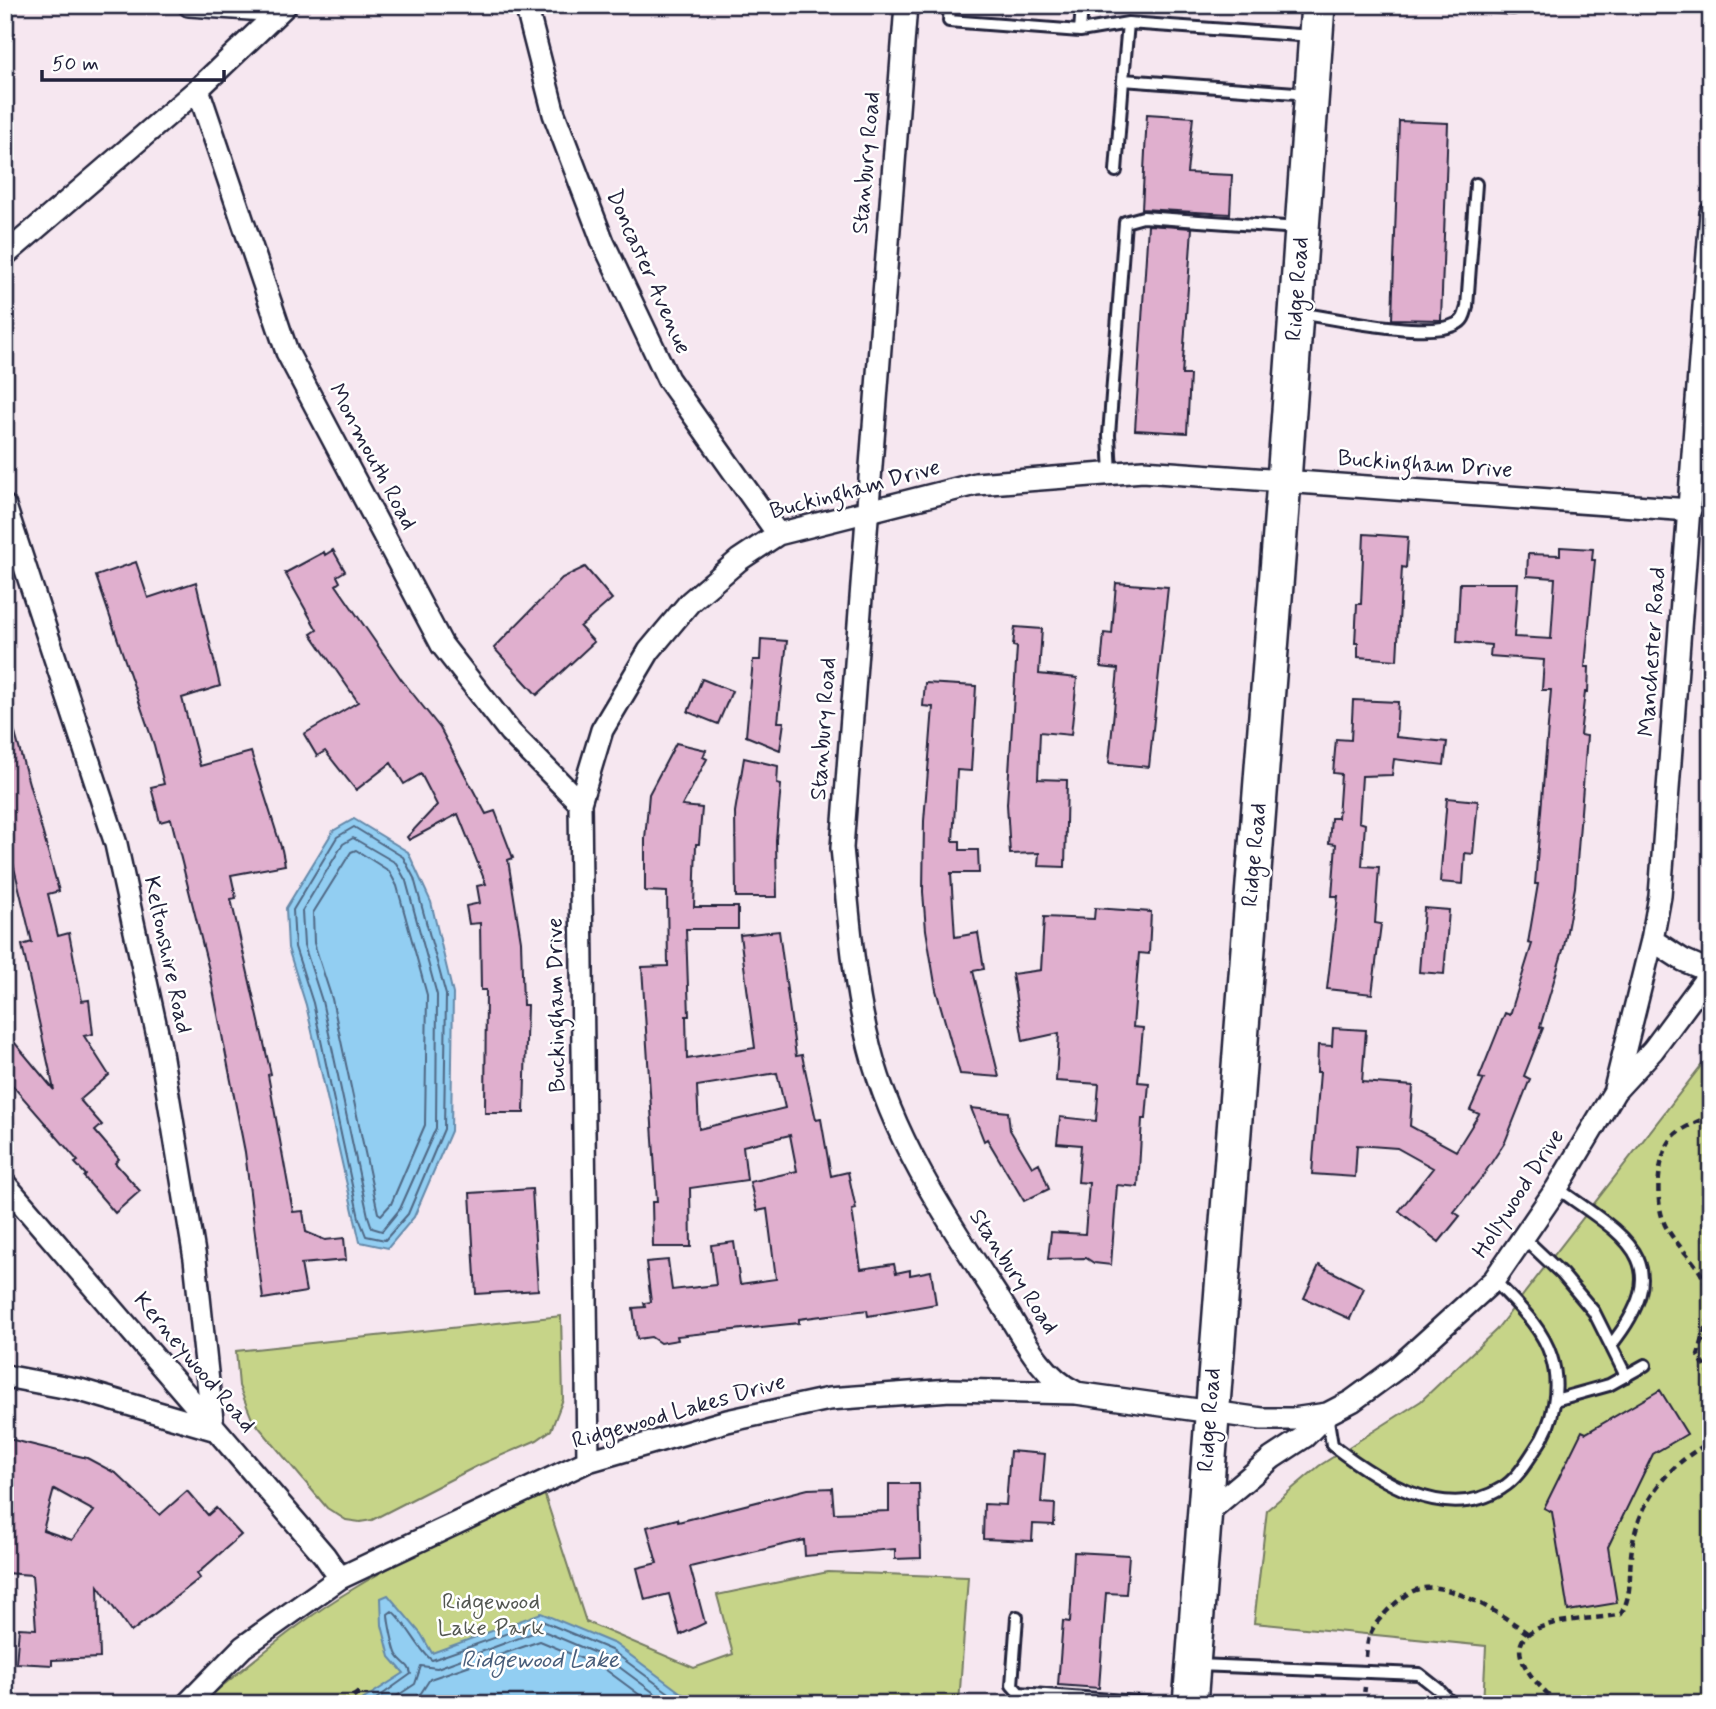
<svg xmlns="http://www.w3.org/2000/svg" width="1716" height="1709" font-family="Mynerve,sans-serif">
	<rect width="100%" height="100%" fill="#f6e7f0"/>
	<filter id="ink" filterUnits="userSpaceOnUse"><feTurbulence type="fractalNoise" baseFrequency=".0143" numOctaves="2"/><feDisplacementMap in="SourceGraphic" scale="14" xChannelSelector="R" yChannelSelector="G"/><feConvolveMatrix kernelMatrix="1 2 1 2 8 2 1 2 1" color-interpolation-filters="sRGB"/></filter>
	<g filter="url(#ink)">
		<path fill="#c6d488" stroke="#747b62" stroke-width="2" d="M1711 1053V1704H1483L1486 1646 1254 1623 1267 1510 1319 1466 1421 1401 1496 1330Z
			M561 1316 563 1399 551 1430 537 1440 477 1466 372 1520 360 1522 346 1520 327 1508 252 1419 239 1386 236 1351Z
			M544 1493 586 1622 694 1668 733 1654 717 1595 828 1572 968 1577 959 1704H200C251 1663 301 1619 358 1586 417 1550 481 1523 544 1493Z"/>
		<path fill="#92cef2" stroke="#6589a9" stroke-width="2" d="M354 819 408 852 431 902 453 994 451 1131 414 1217 388 1248 360 1242 306 1005 288 948 286 908 333 831Z
			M388 1595 421 1634 432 1653 541 1613 615 1644 696 1704H356L404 1673 390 1657 382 1625 381 1598Z"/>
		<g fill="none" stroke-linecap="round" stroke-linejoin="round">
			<path stroke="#4f6784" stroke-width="2" d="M354 827 403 857 414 878 446 995 444 1129 408 1214 385 1240 366 1236 359 1218 313 1003 295 947 293 910 337 837Z
				M353 838 396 863 406 881 437 995 436 1128 400 1209 382 1231 372 1228 368 1216 322 1001 304 945 302 911 343 844Z
				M356 850 389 871 397 886 427 995 425 1125 391 1204 381 1215 378 1213 332 999 314 943 313 913 351 852Z
				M369 1704 411 1674C409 1663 402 1664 397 1655 394 1650 388 1621 388 1614L392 1611C406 1622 422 1655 432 1660L542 1621 611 1650 684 1704
				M385 1704 415 1684 421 1666 437 1668 541 1630 607 1658 669 1704
				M405 1704 421 1693 430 1679 540 1641 602 1667 652 1704"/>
		</g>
		<path fill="#e0afce" stroke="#22223b" stroke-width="2" fill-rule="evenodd" d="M1147 114 1193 117 1187 173 1232 175 1230 214 1142 209Z
			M1399 121 1448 123 1441 320 1392 319Z
			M1148 225 1192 228 1182 375H1190L1187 433 1135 430Z
			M1364 534 1408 537 1406 568 1402 567 1397 660 1358 657V643H1355L1357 604H1361Z
			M1560 547 1593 549 1592 560H1595L1585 667H1589L1588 692H1585L1580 735 1587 736 1575 887 1564 947 1540 1027 1543 1028 1524 1076 1530 1079 1505 1142 1482 1177 1454 1212 1460 1216 1439 1242 1399 1211 1433 1168 1397 1148 1357 1145 1355 1177 1312 1174 1320 1072H1317L1318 1045 1332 1046 1333 1028 1366 1030 1362 1082 1413 1086 1410 1126 1456 1151 1479 1114 1470 1110 1484 1079 1479 1078 1505 1013 1510 1015 1532 944 1528 943 1538 884H1535L1551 690H1542L1544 660 1490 656 1491 645 1457 642 1460 583H1518L1514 637 1551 639 1555 578 1527 576 1528 554 1560 555Z
			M333 550 345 571 337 576 340 582 336 585 401 679 440 728 486 814 495 811 513 858 508 860 521 941 523 1005H527L524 1113H485L486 990H481L480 923 469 924 466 906 480 903 477 886 486 884 458 814 409 840 407 837 437 805 421 774 404 784 391 763 356 790 325 751 317 756 304 734 358 702 311 634 317 630 285 573 324 552 325 555Z
			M136 562 148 598 196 582 220 686 182 698 200 766 251 752 282 850 285 865 231 875 236 898 231 899 271 1074 268 1075 293 1212 303 1211 306 1232 325 1240 344 1238 346 1260 301 1264 306 1292 263 1299 245 1152 210 974 171 819 160 822 151 787 164 784 154 745 96 576Z
			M585 567 612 599 580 627 594 642 537 695 494 648 562 578Z
			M1116 583 1168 587 1149 767 1109 763 1118 669 1101 667 1104 633 1112 634Z
			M1015 627 1042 629 1039 674 1077 678 1071 735 1040 732 1038 779 1067 780 1065 867 1038 866 1039 853 1010 854 1007 804 1017 647 1013 646Z
			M761 639 787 641 778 722H784L780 750 746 736 753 660H760Z
			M702 679 732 691 718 724 688 712Z
			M925 683 976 686 971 771 957 770 953 841H960V850H978L979 873H951L955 937 978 933 984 969 973 971 999 1077 960 1074 936 990 926 930 923 892 924 821 933 707 923 706Z
			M1353 700 1398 702 1396 737 1447 742 1444 765 1394 759 1392 775 1362 776 1359 822 1365 824 1362 866 1379 867 1375 923 1381 924 1372 994 1327 989 1338 896H1332L1336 844 1329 843 1331 818H1338L1341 774 1333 773 1336 739 1351 740Z
			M5 719H11L59 891 48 894 58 936 69 933 82 1001 89 1000 93 1034 84 1036 109 1075 80 1100 102 1125 95 1131 119 1159 115 1163 140 1191 115 1213 84 1177 86 1175 75 1163 78 1161 5 1077V1031L54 1090 22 945 32 942 10 851 5 852Z
			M676 743 706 750 703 757 707 759 682 806 702 808 699 844H696L694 907H738V929H686L689 1016H686L687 1059 755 1048 740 935 779 931 796 1056 802 1055 816 1120 821 1119 831 1176 848 1172 856 1209 852 1210 861 1269 894 1264 896 1273 910 1270V1275L931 1271 936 1304 868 1316 867 1310 799 1319V1323L677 1336 678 1340 660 1343 651 1337 637 1339 633 1308 645 1307 644 1303 651 1302 646 1262 668 1260 672 1290 716 1285 711 1245 734 1242 740 1284 776 1279 767 1209 757 1211 750 1182 797 1171 790 1135 743 1146 747 1180 690 1188 691 1247H653L652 1202H657L642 967 668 966 667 892 645 891V839L649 794ZM777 1073 785 1108 699 1129 697 1086Z
			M744 758 778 766 777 784 781 785 776 840 777 897H736L735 812Z
			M1447 798 1478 801 1473 854 1465 853 1463 884 1440 882Z
			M1095 908 1151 912 1149 954 1139 953 1133 1027 1143 1028 1138 1082 1149 1083 1146 1119H1142L1138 1187 1117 1185 1111 1265 1094 1263 1086 1258 1048 1259 1051 1232 1085 1234 1089 1183 1078 1182 1081 1145 1057 1143 1060 1117 1096 1121 1099 1084 1056 1081 1059 1033 1023 1041 1012 974 1041 970 1044 917 1094 919Z
			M1424 908 1449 910 1444 974 1419 972Z
			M971 1108 1008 1112 1010 1130 1032 1167 1039 1163 1049 1189 1024 1201 987 1139 984 1141Z
			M532 1189 538 1290 476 1294 470 1193Z
			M1319 1265 1364 1288 1350 1319 1304 1298Z
			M1660 1390 1687 1434 1653 1454 1608 1547 1617 1603 1568 1611 1552 1512 1544 1508 1582 1431 1586 1433Z
			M5 1438 87 1458 117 1474 160 1515 187 1491 208 1515 216 1508 241 1535 197 1574 200 1578 131 1632 98 1586 100 1658 52 1660V1665L16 1663 19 1628 36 1629 32 1575 5 1573ZM54 1489 94 1511 72 1540 43 1530Z
			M1010 1451 1045 1454 1041 1503 1055 1504 1054 1525 1033 1524 1032 1541 983 1539 984 1504 1006 1505Z
			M889 1484H919L921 1558 895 1559V1549L805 1556 804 1540 690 1567 705 1623 680 1635 669 1594 645 1600 637 1568 657 1563 647 1527 677 1519 678 1522 808 1489 832 1488 834 1513 889 1511Z
			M1074 1552 1129 1555 1126 1594 1106 1593 1099 1688 1058 1685 1063 1621 1070 1622Z"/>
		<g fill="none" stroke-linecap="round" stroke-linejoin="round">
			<defs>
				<path id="service" d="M950 5 949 21 1080 31
					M1082 5 1080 31 1128 23
					M1482 5 1513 8 1516 5
					M1309 94 1123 80 1128 23 1313 36
					M1116 171 1123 80
					M1299 313C1332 318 1428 339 1456 324 1464 321 1465 314 1467 307L1476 184
					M1111 474 1109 435 1125 222 1143 217 1299 228
					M1557 1188C1624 1236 1678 1260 1612 1344
					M1525 1239 1562 1274 1594 1312 1626 1376
					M1555 1400 1609 1385 1645 1365
					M1327 1414 1332 1445C1376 1479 1445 1525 1502 1488 1517 1479 1526 1463 1536 1448 1554 1423 1561 1386 1551 1356 1541 1325 1516 1304 1494 1280
					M1017 1617 1012 1685 1019 1693 1164 1704
					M1197 1665 1419 1674 1438 1689 1452 1704"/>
				<path id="minor" d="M189 5 278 11
					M526 5 554 114 603 242 668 379 778 534
					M906 5 842 848C849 915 853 984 870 1049 893 1140 948 1221 999 1299 1020 1331 1039 1375 1075 1392
					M198 89 287 352 442 645 510 732 580 803
					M5 255 198 89 286 5
					M5 506 116 844 160 1046 195 1259 213 1429 80 1390 5 1376
					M1652 940 1683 960 1711 972
					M1615 1089 1652 940 1660 896 1711 213
					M5 1184 324 1555 340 1578
					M588 1461 580 803 602 730 649 651 690 602 739 560 778 534 976 484 1143 471 1690 510
					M1203 1516 1272 1458 1304 1437 1327 1414
					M187 1704 243 1647 340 1578 588 1461 727 1421 829 1399 950 1390 1076 1393 1262 1419H1293L1327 1414 1352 1401 1397 1368 1494 1280 1557 1188 1615 1091 1653 1050 1711 972"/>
				<path id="primary" d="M1190 1704 1284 481 1318 5"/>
			</defs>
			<use href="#service" stroke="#22223b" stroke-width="16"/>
			<use href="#minor" stroke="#22223b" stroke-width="26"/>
			<use href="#primary" stroke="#22223b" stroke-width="38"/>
			<path stroke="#22223b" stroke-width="4.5" stroke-dasharray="7 5" stroke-linecap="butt" d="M1711 1115C1700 1121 1686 1126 1677 1133 1656 1151 1654 1201 1665 1225 1677 1248 1699 1262 1707 1287 1715 1309 1704 1334 1698 1355L1711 1376
				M1366 1657C1368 1633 1371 1628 1388 1610 1399 1600 1409 1590 1424 1588 1452 1583 1505 1616 1527 1633
				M344 1704 361 1690
				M1363 1704 1365 1687
				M1557 1704C1548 1693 1535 1683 1528 1671 1491 1614 1594 1622 1621 1614 1632 1595 1629 1578 1631 1556 1635 1506 1667 1464 1711 1442"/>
			<use href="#service" stroke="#fff" stroke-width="10"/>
			<use href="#minor" stroke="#fff" stroke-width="21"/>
			<use href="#primary" stroke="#fff" stroke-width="33"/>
		</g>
	</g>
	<g text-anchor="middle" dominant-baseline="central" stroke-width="5" stroke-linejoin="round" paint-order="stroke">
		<g font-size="23" fill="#22223b" stroke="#fff">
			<text transform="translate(867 163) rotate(-85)">Stanbury Road</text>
			<text transform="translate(648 272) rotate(66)">Doncaster Avenue</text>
			<text transform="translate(1298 289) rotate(-86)">Ridge Road</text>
			<text transform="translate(372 457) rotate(62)">Monmouth Road</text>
			<text transform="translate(1425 465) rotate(4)">Buckingham Drive</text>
			<text transform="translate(855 490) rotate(-15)">Buckingham Drive</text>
			<text transform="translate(1653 652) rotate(-86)">Manchester Road</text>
			<text transform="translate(824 729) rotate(-86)">Stanbury Road</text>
			<text transform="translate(1255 855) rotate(-85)">Ridge Road</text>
			<text transform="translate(167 955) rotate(78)">Keltonshire Road</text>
			<text transform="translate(557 1005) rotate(-91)">Buckingham Drive</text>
			<text transform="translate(1519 1194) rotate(-57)">Hollywood Drive</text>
			<text transform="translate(1013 1272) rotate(57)">Stanbury Road</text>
			<text transform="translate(194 1363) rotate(50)">Kerneywood Road</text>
			<text transform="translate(679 1412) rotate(-16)">Ridgewood Lakes Drive</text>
			<text transform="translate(1210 1420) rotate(-86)">Ridge Road</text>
		</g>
		<g font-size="23" fill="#535752" stroke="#fff">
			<text x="491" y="1603">Ridgewood<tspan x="491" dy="26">Lake Park</tspan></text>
		</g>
		<g font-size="24" font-style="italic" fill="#495e7b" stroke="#fff">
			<text x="540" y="1660">Ridgewood Lake</text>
		</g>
	</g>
	<rect width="1716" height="1709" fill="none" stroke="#fff" stroke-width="28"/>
	<rect x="14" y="14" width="1688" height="1681" fill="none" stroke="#22223b" stroke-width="2.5" filter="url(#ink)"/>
	<path d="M42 70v10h182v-10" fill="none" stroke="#22223b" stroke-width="3.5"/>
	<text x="52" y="70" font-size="21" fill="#22223b" stroke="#ffffff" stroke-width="5" paint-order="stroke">50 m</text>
</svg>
